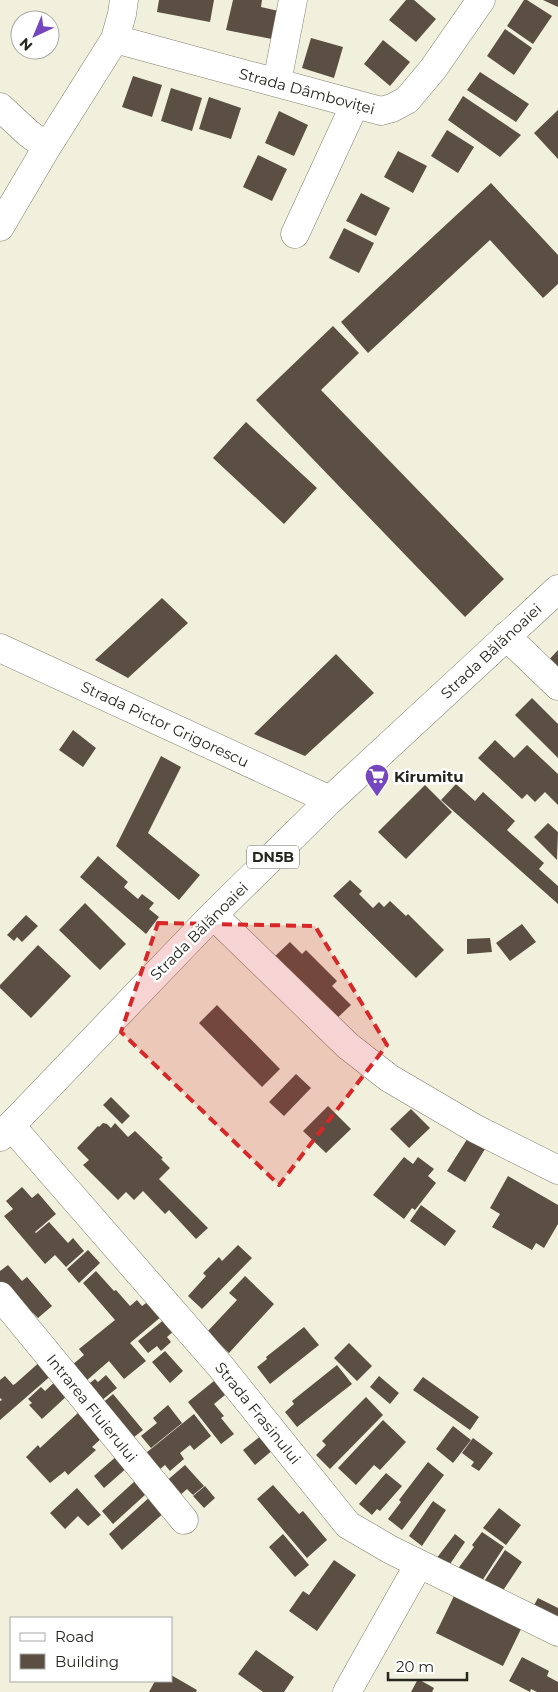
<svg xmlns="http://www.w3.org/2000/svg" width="558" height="1692" font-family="Montserrat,sans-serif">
	<rect width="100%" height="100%" fill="#f1f0dd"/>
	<path fill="#5a4f42" d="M159 0H214L210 22 157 12Z
		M233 0H262L261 7 283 12 277 40 226 30Z
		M406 0H414L436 19 416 42 389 20Z
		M524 0H527L552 16 533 44 507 26Z
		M543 0H558V7Z
		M505 29 532 48 514 75 487 56Z
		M311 38 343 47 334 78 302 68Z
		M383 40 410 62 390 86 364 64Z
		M480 72 529 104 516 122 467 90Z
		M133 76 162 85 152 117 122 107Z
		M171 88 202 98 192 131 161 121Z
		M463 96 521 135 500 157 448 120Z
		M209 97 241 108 231 139 199 129Z
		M558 110V159L534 133Z
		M279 111 308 125 294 156 265 143Z
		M447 130 474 147 458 173 431 156Z
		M398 151 427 166 413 193 384 177Z
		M258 155 287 169 272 201 243 187Z
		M491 183 558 255V284L543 298 490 240 368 353 341 322Z
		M361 193 390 208 376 236 346 221Z
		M344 228 374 243 359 273 329 258Z
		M333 326 359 353 321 390 504 579 465 617 256 400Z
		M246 422 317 488 284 524 213 458Z
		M162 598 188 623 128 678 95 660Z
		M558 650V677L545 664Z
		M336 654 374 693 305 756 254 734Z
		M532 698 558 724V758L515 715Z
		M73 730 96 748 83 767 59 750Z
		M495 740 514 758 527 745 558 774V805L545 792 535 802 527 794 522 799 478 758Z
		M161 756 181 767 148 833 200 875 179 900 116 846Z
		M456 784 475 801 483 792 515 821 507 830 544 863 539 869 558 886V904L441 800Z
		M425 785 452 812 406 859 378 832Z
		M548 823 558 832 557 860 534 837Z
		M98 856 128 882 124 887 138 899 142 894 154 903 149 909 159 917 146 934 80 877Z
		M350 880 362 891 359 894 373 908 379 902 384 907 390 901 406 916 408 914 444 950 416 978 333 896Z
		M85 903 126 944 100 970 59 930Z
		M26 915 38 926 22 942 17 937 14 941 7 935Z
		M522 924 536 942 510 961 496 943Z
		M490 938 492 952 467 954V939Z
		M290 942 302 954 306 950 337 981 332 986 351 1005 333 1022 272 959Z
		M38 945 71 976 31 1018 0 988V985Z
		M217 1005 280 1069 262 1087 199 1023Z
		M296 1074 311 1088 284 1116 269 1102Z
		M111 1097 130 1116 122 1124 103 1105Z
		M328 1106 351 1129 326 1153 303 1131Z
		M411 1109 430 1128 409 1148 390 1129Z
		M103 1123 107 1124 111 1128 115 1123 128 1137 135 1131 163 1158 161 1159 170 1168 159 1179 208 1228 196 1239 169 1210 165 1214 143 1191 134 1200 126 1192 118 1200 83 1165 89 1160 77 1148 98 1126 99 1127Z
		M471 1133 488 1144 465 1182 447 1171Z
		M404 1157 413 1164 418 1157 434 1169 428 1176 436 1183 415 1210 412 1208 404 1219 373 1195Z
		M508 1176 558 1205V1224L544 1248 536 1243 532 1250 492 1227 500 1214 490 1208Z
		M22 1187 32 1198 38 1193 56 1214 35 1232 36 1233 49 1222 68 1243 73 1238 84 1251 66 1267 55 1255 45 1264 4 1216 13 1209 6 1201Z
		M421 1205 456 1231 445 1246 410 1221Z
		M238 1245 252 1258 202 1309 188 1296 206 1276 203 1273 219 1257 222 1261Z
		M88 1250 100 1263 79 1283 67 1269Z
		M8 1265 22 1281 27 1277 52 1306 38 1318 33 1313 27 1319 0 1288V1271Z
		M96 1271 114 1291 116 1290 130 1306 137 1300 142 1306 149 1301 162 1316 130 1343 146 1361 124 1379 109 1361 86 1381 72 1365 84 1355 79 1349 115 1320 83 1283Z
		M245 1276 274 1304 229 1353 207 1332 237 1300 229 1293Z
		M166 1318 176 1329 167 1337 171 1342 161 1351 157 1346 148 1353 138 1341Z
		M304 1327 319 1345 270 1384 257 1367 267 1359 266 1357Z
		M349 1343 372 1366 357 1381 334 1358Z
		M165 1351 183 1371 170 1383 152 1362Z
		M42 1360 54 1373 0 1420V1401L2 1400 0 1398V1380L5 1376 13 1385 15 1384Z
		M337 1365 352 1384 297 1427 285 1412 294 1404 292 1401Z
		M106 1375 117 1388 96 1405 82 1389 95 1379 98 1382Z
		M379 1376 399 1393 390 1404 370 1387Z
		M423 1377 479 1417 470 1430 413 1390Z
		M57 1380 69 1394 42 1419 29 1405 32 1403 28 1399 41 1387 45 1391Z
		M214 1381 225 1395 214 1404 224 1416 221 1418 234 1434 221 1444 188 1402Z
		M113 1394 143 1430 129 1441 99 1406Z
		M366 1397 383 1415 330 1469 316 1455 326 1445 322 1441Z
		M168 1405 182 1423 151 1448 141 1436 157 1423 153 1418Z
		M79 1412 104 1436 92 1447 96 1450 68 1475 65 1471 50 1483 26 1457 38 1445 40 1448Z
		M194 1414 211 1436 194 1450 190 1445 180 1453 184 1459 170 1471 165 1465 154 1474 141 1457Z
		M383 1420 406 1442 380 1470 374 1465 356 1485 338 1468Z
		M453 1426 471 1440 453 1463 436 1449Z
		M262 1435 274 1449 255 1465 243 1450Z
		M473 1438 493 1453 479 1471 471 1466 474 1462 462 1453Z
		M118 1455 129 1466 104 1488 94 1476Z
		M428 1462 444 1475 402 1530 388 1519 401 1502 399 1500Z
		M185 1465 204 1486 193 1495 187 1489 177 1498 164 1483Z
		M386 1473 402 1486 380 1511 377 1509 372 1515 359 1504Z
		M135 1481 146 1494 113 1524 102 1511Z
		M273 1485 299 1514 303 1511 327 1540 307 1558 257 1499Z
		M205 1486 215 1498 204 1508 193 1496Z
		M77 1488 101 1515 88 1526 78 1516 65 1529 50 1513Z
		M152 1495 166 1511 122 1550 109 1534Z
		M433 1501 446 1510 422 1546 409 1536Z
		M499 1508 521 1525 506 1545 483 1528Z
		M482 1532 504 1547 480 1584 457 1570 474 1547 472 1545Z
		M283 1534 309 1565 295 1577 269 1547Z
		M455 1534 465 1542 448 1567 436 1559Z
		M505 1550 522 1562 502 1592 483 1583Z
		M334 1560 356 1575 317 1631 289 1611 303 1591 309 1595Z
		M455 1594 522 1627 503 1666 436 1633Z
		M538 1598 558 1608V1620L533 1607Z
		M256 1650 294 1677 284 1692H263L238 1674Z
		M522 1657 549 1671 547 1676 558 1682V1692H537L531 1689 530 1692 509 1681Z
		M171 1675 197 1690 196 1692H149L155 1681H171Z
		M418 1679 434 1688 432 1692H411Z"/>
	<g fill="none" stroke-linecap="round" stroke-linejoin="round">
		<defs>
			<path id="minor" d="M115 39 381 111 392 108 407 100 433 69 481 0
				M277 82 293 0
				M0 107 28 133 47 147
				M0 227 47 147 115 39 122 14 124 0
				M295 234 355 104
				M506 636 558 686
				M0 648 330 800
				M213 915 348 1046 389 1078 476 1129 558 1170
				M11 1126 221 1367 348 1525 391 1550 558 1632
				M0 1296 184 1520
				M347 1692 419 1564"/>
			<path id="major" d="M0 1137 213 915 330 800 558 589"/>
		</defs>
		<use href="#minor" stroke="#807f6d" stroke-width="29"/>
		<use href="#major" stroke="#807f6d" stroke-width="29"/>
		<use href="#minor" stroke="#fff" stroke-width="28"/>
		<use href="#major" stroke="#fff" stroke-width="28"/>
	</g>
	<path fill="#d62828" fill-opacity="0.2" stroke="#d62828" stroke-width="4" stroke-dasharray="10 6" stroke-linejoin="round" d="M158 923 315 926 387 1045 279 1185 121 1032Z"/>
	<defs>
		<symbol id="supermarket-pin" viewBox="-11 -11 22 30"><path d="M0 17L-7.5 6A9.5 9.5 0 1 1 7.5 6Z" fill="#7447bf" stroke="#fff"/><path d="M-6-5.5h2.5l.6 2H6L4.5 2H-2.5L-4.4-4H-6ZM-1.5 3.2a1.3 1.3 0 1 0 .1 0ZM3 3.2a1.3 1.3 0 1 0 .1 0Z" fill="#fff"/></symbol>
	</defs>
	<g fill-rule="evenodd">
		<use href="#supermarket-pin" x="363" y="762" width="28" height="38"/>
	</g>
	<g text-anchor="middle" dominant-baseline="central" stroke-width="5" stroke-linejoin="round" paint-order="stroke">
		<rect fill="#fff" stroke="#676762" stroke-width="1" x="247" y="845.5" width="52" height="23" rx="4"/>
		<g font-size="14" font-weight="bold" fill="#26261f">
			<text x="273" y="857">DN5B</text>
		</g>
		<g font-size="15" fill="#26261f" stroke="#fff">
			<text transform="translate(307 91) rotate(15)">Strada Dâmboviței</text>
			<text transform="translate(491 651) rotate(-43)">Strada Bălănoaiei</text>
			<text transform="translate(165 724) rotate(25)">Strada Pictor Grigorescu</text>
			<text transform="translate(199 931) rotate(-45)">Strada Bălănoaiei</text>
			<text transform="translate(92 1408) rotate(51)">Intrarea Fluierului</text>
			<text transform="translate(258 1413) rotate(51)">Strada Frasinului</text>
		</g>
		<g font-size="15" font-weight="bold" fill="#26261f" stroke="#fff" text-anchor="start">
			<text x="394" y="776">Kirumitu</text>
		</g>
	</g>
	<rect x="10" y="1617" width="162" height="65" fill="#ffffff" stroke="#a8a8a5"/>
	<rect x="20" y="1633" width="25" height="8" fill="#ffffff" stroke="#a8a8a5"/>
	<text x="55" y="1642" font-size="15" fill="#26261f">Road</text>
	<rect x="20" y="1654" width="25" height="15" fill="#5a4f42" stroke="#a8a8a5"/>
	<text x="55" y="1667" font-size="15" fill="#26261f">Building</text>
	<g transform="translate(35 35) rotate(224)"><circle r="24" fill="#ffffff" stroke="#a8a8a5"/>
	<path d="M0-4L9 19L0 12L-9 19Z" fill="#7447bf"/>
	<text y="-8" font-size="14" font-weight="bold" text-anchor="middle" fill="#26261f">N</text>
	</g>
	<path d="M388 1672v8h79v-8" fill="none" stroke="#26261f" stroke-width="2.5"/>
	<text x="396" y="1672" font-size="15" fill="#26261f" stroke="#ffffff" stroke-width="4" paint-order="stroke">20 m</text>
</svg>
